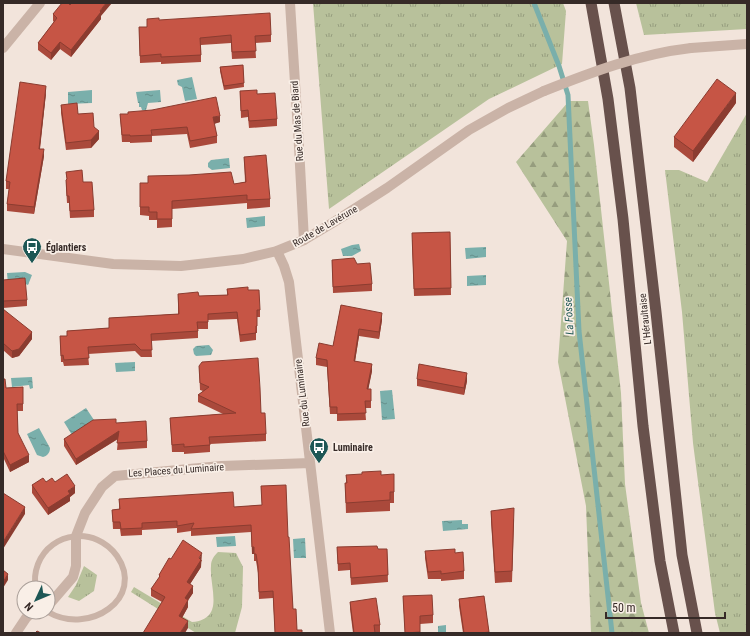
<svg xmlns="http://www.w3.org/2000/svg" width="750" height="636" font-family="'Roboto Condensed',sans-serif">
	<defs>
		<pattern id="grass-tufts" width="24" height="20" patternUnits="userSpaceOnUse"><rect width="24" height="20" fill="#b8c19b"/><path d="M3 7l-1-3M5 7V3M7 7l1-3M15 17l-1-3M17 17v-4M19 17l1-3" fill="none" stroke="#969d7e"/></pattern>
		<pattern id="forest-firs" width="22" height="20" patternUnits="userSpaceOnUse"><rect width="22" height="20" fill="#b8c19b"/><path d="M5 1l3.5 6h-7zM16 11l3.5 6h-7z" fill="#969d7e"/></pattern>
		<pattern id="water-ripples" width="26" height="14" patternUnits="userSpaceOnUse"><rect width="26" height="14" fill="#7aafab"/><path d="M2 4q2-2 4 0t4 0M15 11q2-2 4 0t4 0" fill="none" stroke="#658f8b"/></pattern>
	</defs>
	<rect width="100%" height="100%" fill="#f2e4db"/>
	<path fill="url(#grass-tufts)" d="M313 3H563L566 11 562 64 489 99 329 209Z
		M636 3H747V29L644 35Z
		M747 113V633H720L715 613 693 443 682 312 665 170H679L707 182Z
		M218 552 236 553 243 567 242 607 235 633H196L131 592 134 587 192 622C226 619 209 587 211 566 211 560 214 556 218 552Z
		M84 566 97 575 94 591 79 601 68 597 76 585Z"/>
	<path fill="url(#forest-firs)" d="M569 101H588L594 145 621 393 625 484 641 603 649 633H591L586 506 558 362 567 241 516 162Z"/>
	<path fill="url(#water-ripples)" d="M192 77 197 99 185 101 182 87 178 85 177 80Z
		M92 90V103L68 104V92Z
		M160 90 161 102 148 103 146 110H142L141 107H139V103H138L136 92Z
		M229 158 230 168 212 170 208 167V163L211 160Z
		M265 216V226L247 228 246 218Z
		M359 244 361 251 352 256H343L341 249 352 245Z
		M486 247V257L466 259 465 248Z
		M25 272 32 275 28 285 23 283 8 284 7 273Z
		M486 275V285L467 286V276Z
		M209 345 213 350 211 355 196 356 194 354 193 349 196 346Z
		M135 362V371L116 372 115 363Z
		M32 377 33 388 30 389 29 385 12 387 11 378Z
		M392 390 395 419 382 420 380 391Z
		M86 408 94 420 72 435 64 422Z
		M39 428 50 448C50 453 47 456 43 457L37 455 27 434Z
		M462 520V524H468V529L443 531 442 521Z
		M235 536 236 546 217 547 216 537Z
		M305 538 306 558H294L293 539Z
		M446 625V633H438V626Z"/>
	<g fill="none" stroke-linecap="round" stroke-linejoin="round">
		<path stroke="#7aafab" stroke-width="5" d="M534 3 559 66 568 95 579 331 612 633"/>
		<path stroke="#cab3a7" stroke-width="6" d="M36 588C34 580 35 572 38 564 51 531 96 526 117 556 146 598 89 636 48 612"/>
		<path stroke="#cab3a7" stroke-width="10" d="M290 3 299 147 304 240
			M3 48 40 3
			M277 251 284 266 289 282 330 633
			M48 606 73 577 76 566V536L85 513 102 487 115 476 221 466 310 463
			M16 633 26 618 32 612"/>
		<path stroke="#cab3a7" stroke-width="10" d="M691 48 747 44
			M3 249 113 264 181 266 243 259 277 251 304 240 334 222 387 188 469 130 508 108 544 91"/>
		<path stroke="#68514c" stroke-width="11" d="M591 3 608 99 623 219 643 426 660 561 674 633
			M614 3 630 88 656 312 682 555 697 633"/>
		<path stroke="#cab3a7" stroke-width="10" d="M544 91C592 72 639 54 691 48"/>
	</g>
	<path fill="#aa493b" d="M53 14 101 16V19L71 57 60 49 51 60 38 50V43L54 22 53 21Z
		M159 20 271 35V42L255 43 256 58 232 59 231 43 201 45V62L161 64V62L140 63 139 27H147Z
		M243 65 244 87 224 90 220 71V67Z
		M240 91 257 94 277 119V126L249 128 248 117 241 118Z
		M46 93 40 149 44 156 34 214 7 211V204L9 189H6V181Z
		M736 103 693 162 674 147V137Z
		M61 105 78 114 94 127 99 139 91 148 66 150 61 113Z
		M120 114 220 122 214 124 217 136V143L190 148 187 134 152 136V142L130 143V142H122Z
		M244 157 270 199V207L247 209V203L172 209V227L157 228V220H149V216L140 215V183L234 184 245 182Z
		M66 172 83 182 94 210V217L70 218 69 203H67L66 187V180H67Z
		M450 232 451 295 414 296 412 240Z
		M332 260 357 264 372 284V291L333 293Z
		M3 280 27 300V306L3 308Z
		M227 289 248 290 260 310V317H257V333H256V340L240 342 237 319 208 320V329H198V338L151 341 152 357H141L135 351 88 354 89 365 64 366 63 362H61L60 336H67V331L109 328V318L178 314V294L199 296 227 295Z
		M341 305 382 320 379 339 359 336 355 361 372 371 368 389H371V408H365L366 420 337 421V414H330L327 367 316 365V358L333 346Z
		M3 309 32 339 19 356 12 358 3 350Z
		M199 366 261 413 266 434V441L210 444V452L184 454V452H172L170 418 223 414 198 402V395L203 391 200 390Z
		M3 379 6 388 23 387V411H17L18 433 29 462 10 472 3 457Z
		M417 379 467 381 464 395 417 386Z
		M116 423 147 441V448L117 450 118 439 76 465 64 446V439Z
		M346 475 394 492V503H390V511L346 513 345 483H346Z
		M46 482H55L75 493 70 497V501L48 515 32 493V485Z
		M261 486 288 537 293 609 297 630 302 633H275L273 598 259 599 258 573 256 561H254V554H252L251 532 191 536V531L177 533V528L142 530V535L121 536 120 529H113L112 510 119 509V499L234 507 262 505Z
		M491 511 514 519 512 582 495 583 491 521Z
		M337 547 378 549H387L388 582 351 585 350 570 338 571Z
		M425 551 455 553 464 571V579L441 581V579H428L425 558Z
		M171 559 202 560 201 562V567L190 584 193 593 188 600V607L182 618 188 628 162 602 151 596V589L159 578V575Z
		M403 596 433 615V623L420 624V633H405Z
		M484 596 489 633H463L459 606V599Z
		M350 602 380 625V632L375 633H353L350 609Z"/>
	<path fill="#8b3c30" d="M106 3H112L101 16V19L71 57V50Z
		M60 42V49L51 60V53Z
		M46 86V93L39 156V149Z
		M736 93V103L693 162V151Z
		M220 116V122L213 124V117Z
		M99 131V139L91 148V140Z
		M44 149V156L34 214V207Z
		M382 313V320L379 339V332Z
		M359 329V336L354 368V361Z
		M32 332V339L19 356 12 358V351Z
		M372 364V371L367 396V389Z
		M467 373V381L464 395V388Z
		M119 431V438L76 465V459Z
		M29 455V462L10 472V465Z
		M75 486V493L70 497V501L48 515V508L68 491Z
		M25 507V514L3 549V542Z
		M252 547H254V554H252Z
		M202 553 201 567 187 589V582Z
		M8 574V580L3 588V582Z
		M193 586V593L185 605V598Z
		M188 600V607L179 623V616Z
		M188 621V628L185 633H180Z"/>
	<path fill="#c65545" stroke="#8b3c30" d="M62 3H68L70 5 72 3H106L100 11 101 12 71 50 60 42 51 53 38 43 57 18 53 14Z
		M270 13 271 35 255 36 256 51 232 52 231 35 200 38 201 55 161 57V54L140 56 139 27H147V19L159 18V20Z
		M243 65 244 83 224 86 220 67Z
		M717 79 736 93 693 151 674 137Z
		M20 82 46 86 39 149H44L34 207 7 204 10 182 6 181Z
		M257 90V94L275 93 277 119 249 121 248 110 241 111 240 91Z
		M216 97 220 116 213 117 217 136 190 141 187 127 151 130 152 135 130 136V135H122L120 114H128V112L152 110Z
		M77 103 78 114 93 113 94 127 99 131 91 140 66 143 61 105Z
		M266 155 270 199 247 200V195L172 201V219H157V212H149V207H140V183H148V176L189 175 231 172 234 184 246 182 244 157Z
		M82 170 83 182H92L94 210 70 211 69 196H67L66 180 67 179 66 172Z
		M450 232 451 288 414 289 412 233Z
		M354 258 357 264 370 263 372 284 333 287 332 260Z
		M25 278 27 300 3 301V280Z
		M248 287V290H259L260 310H257V326H256V333L240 335 237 312 208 314V322H197L198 331 151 334 152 350H141L135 344 88 347 89 358 64 360 63 355 61 356 60 336H67V331L109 328V318L179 314 178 294 198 292 199 296 228 295 227 289Z
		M341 305 382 313 379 332 359 329 354 361 372 364 367 389H371V401H365L366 413 337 414V407H330L327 360 316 358 319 343 333 346Z
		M3 309 32 332 19 349 12 351 3 343Z
		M258 358 260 388 261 413H265L266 434 209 437 210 445 184 447V444L172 445 170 418 236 413 198 395 209 387 200 383 199 366 202 362Z
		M419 364 467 373 464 388 417 379Z
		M3 379H5L6 388 23 387V404H17L18 433 29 455 10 465 3 451Z
		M116 419V423L146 421 147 441 117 443 119 431 76 459 64 439 93 420Z
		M381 471V475L394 474V492H390V500L346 503 345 483H347L346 475 362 474V472Z
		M67 474 75 486 68 491 70 494 48 508 32 485 43 478 46 482 52 478 55 482Z
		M286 485 288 537H289L293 609H296L297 630H302V633H275L273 591 259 592 258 566 256 554H254V547H252L251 525 191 529 194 523 177 526V521L142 523V528L121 529 120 522H113L112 510 120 509 119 499 233 492 234 507 262 505 261 486Z
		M3 493 25 507 3 542Z
		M514 508 512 571 495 572 491 511Z
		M183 540 202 553 199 558 201 560 187 582 193 586 185 598 188 600 179 616 188 621 180 633H143L165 597 151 589 160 576 159 575 169 558 171 559Z
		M377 546 378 549H387L388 575 351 578 350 563 338 564 337 547Z
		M455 549V553L463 552 464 571 441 574V571L428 572 425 551Z
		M3 570 8 574 3 582Z
		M432 595 433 615 420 616V632L405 633 403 596Z
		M484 596 489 632 481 633H464L459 599Z
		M376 598 380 625H374L375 633H354L350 602Z
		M37 631 41 633H35Z"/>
	<defs>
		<symbol id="bus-pin" viewBox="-11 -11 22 30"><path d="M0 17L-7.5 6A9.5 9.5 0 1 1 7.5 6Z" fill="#1d5755" stroke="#f9efe7"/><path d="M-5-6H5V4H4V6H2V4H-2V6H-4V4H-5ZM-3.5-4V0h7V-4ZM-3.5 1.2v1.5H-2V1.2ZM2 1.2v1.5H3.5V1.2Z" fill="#fff"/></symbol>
	</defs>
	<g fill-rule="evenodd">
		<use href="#bus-pin" x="21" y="236" width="22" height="30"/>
		<use href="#bus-pin" x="308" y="436" width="22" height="30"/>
	</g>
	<g text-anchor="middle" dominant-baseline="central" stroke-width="3.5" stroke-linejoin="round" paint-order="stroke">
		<g font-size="10" fill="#362a27" stroke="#f9efe7">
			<text transform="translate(297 121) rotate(-94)">Rue du Mas de Biard</text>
			<text transform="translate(325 226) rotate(-30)">Route de Lavérune</text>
			<text transform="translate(645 319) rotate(-96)">L'Héraultaise</text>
			<text transform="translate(302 393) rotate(-97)">Rue du Luminaire</text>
			<text transform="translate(176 470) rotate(-4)">Les Places du Luminaire</text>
		</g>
		<g font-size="10" font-weight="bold" fill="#362a27" stroke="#f9efe7" text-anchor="start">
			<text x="46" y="247">Églantiers</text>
			<text x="333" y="447">Luminaire</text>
		</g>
		<g font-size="11" font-style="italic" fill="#1d5755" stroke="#f9efe7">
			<text transform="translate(569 316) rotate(-93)">La Fosse</text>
		</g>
	</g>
	<rect width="750" height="636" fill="none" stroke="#362a27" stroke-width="8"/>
	<g transform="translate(36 600) rotate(226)"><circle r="19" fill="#f9efe7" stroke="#aba09a"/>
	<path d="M0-3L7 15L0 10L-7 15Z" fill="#1d5755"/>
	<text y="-6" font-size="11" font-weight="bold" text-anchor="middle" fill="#362a27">N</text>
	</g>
	<path d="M606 612v6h119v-6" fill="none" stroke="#362a27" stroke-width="2"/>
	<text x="612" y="612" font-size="12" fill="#362a27" stroke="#f9efe7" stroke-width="3" paint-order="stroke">50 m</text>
</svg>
